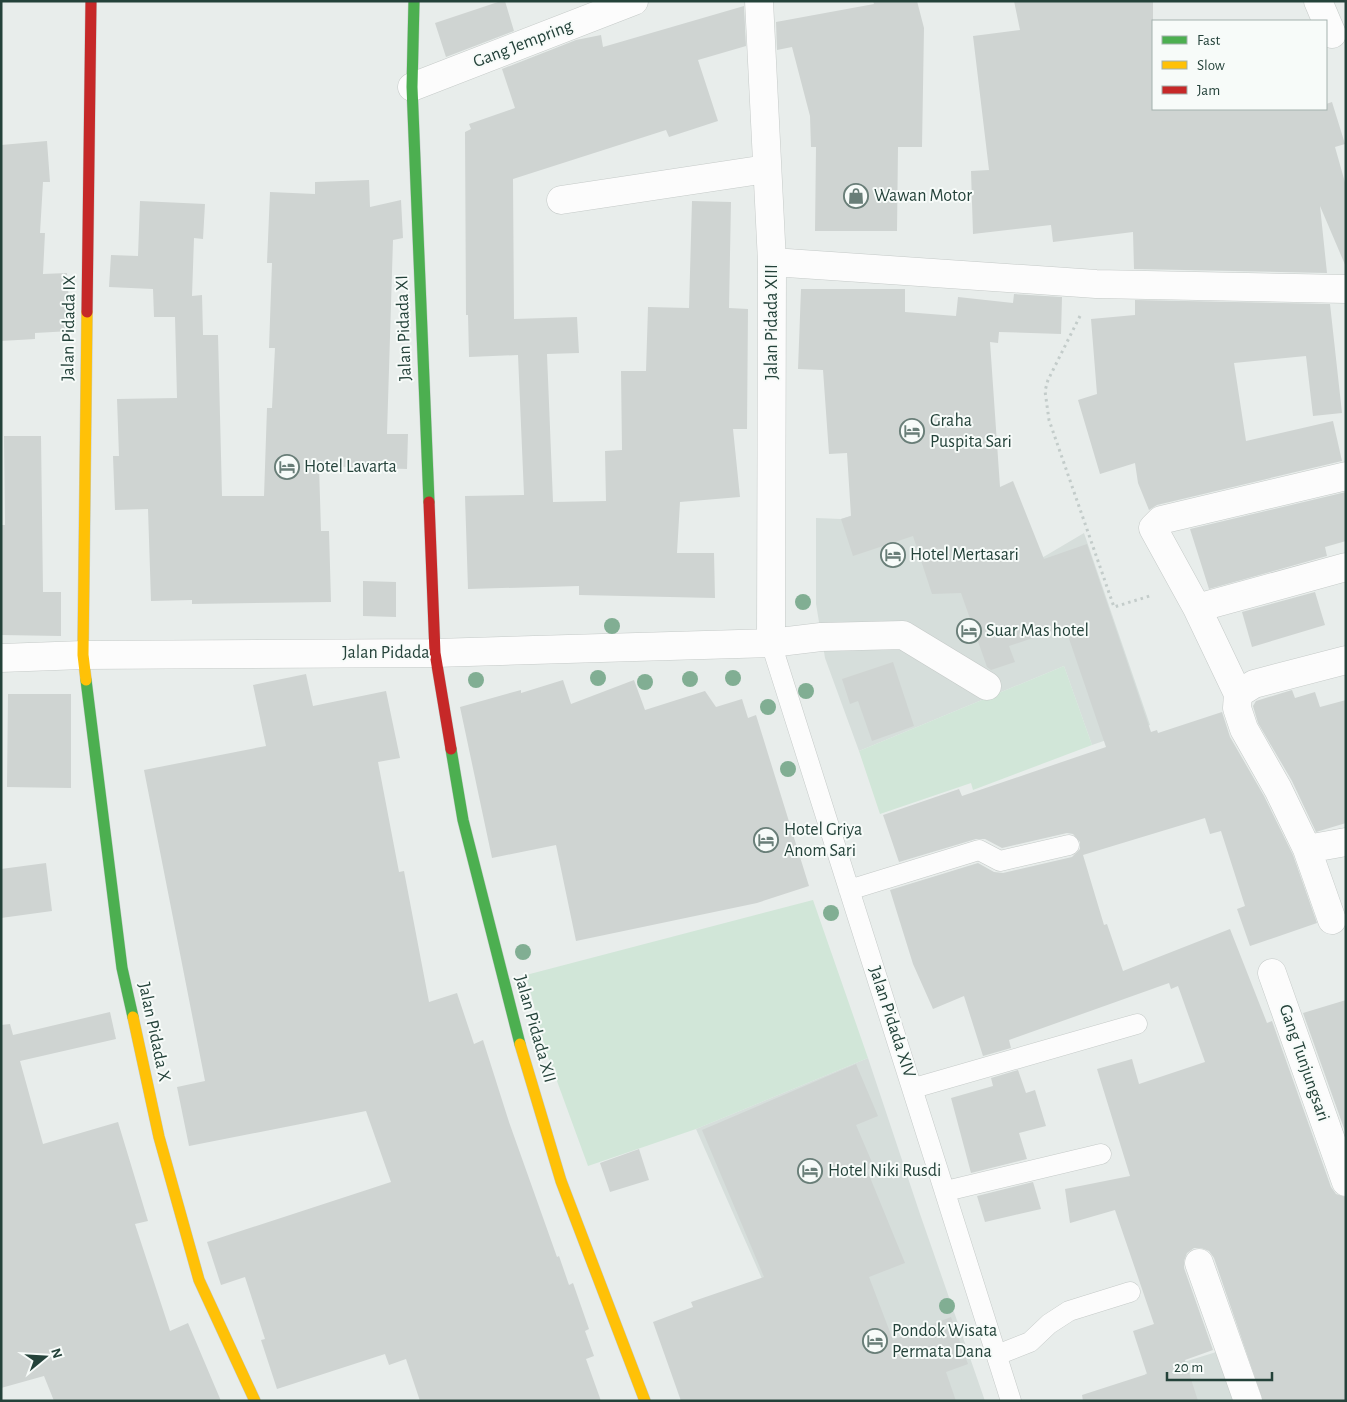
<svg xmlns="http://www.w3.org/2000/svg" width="1347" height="1402" font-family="'Alegreya Sans',sans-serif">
	<rect width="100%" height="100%" fill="#e8edeb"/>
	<path fill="#d6dedb" d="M913 495 986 591 1084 533 1150 725 1092 745 1064 666 859 751 825 658 816 604V518L841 519Z
		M868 1058 920 1214 985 1401H807L763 1281 696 1129Z
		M1226 1349 1243 1401H1154L1145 1374Z"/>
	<path fill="#d1e6d8" d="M1064 666 1092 745 973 790 971 783 880 814 859 751Z
		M813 900 868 1058 696 1129 588 1166 546 1051 526 975Z"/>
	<path fill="#cfd4d2" d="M501 1H505L514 31 446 57 435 23Z
		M873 1H917L924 28 922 147H898L897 231H815L816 147H811L810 116 792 47 777 50 776 22 874 4Z
		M1014 1H1153V109H1326V104L1332 102 1345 144 1335 147 1346 186V267L1320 206 1327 273 1134 269 1133 232 1053 242 1051 225 973 234 971 171 989 170 973 36 1020 30Z
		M744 6 746 46 698 60 718 121 669 137 666 130 513 179 514 319 577 317 579 353 547 354 553 502 606 501 605 451 622 450 621 371H646L648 307 689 308 692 201 731 202 729 308 748 309 747 429H733L740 497 680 502 677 553H714L715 598 579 595V586L468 589 465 496 524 495 518 355 469 357 468 315H466L465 132 471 129 469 124 515 108 502 69 576 40 601 35 603 47Z
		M47 141 50 182H43L40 233H45L43 274 67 273 71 331 35 333V339L1 341V145Z
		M369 180 370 207 401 200 403 238 393 240 387 434H408L407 469 319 466 321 531H329L331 602 192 604V600L151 601 148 509 115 510 113 456H119L117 399 177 398 175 317H154L153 289 109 287 111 255 138 256 140 201 205 204 203 239 194 238 192 296 202 295 203 335H218L222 496H264L267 408H272L275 348H269L272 263H267L270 192 315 194V182Z
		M801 289H905V312L956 316 958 297 1013 303 1014 294 1062 297 1061 334 999 332 998 343 990 342 1000 487 1013 481 1044 559 1087 544 1151 732 1157 730 1158 733 1222 712 1230 737 1264 796 1293 855 1317 923 1250 946 1237 909 1245 906 1221 831 1210 834 1205 818 1083 855 1104 925 1107 924 1123 971 1230 929 1267 1023 1272 1021 1331 1187 1336 1194 1346 1197V1401H1263L1214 1258 1209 1251 1201 1248H1194L1187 1253 1184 1261V1268L1213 1350 1185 1360 1198 1401H1083L1082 1395 1147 1374 1133 1331 1154 1324 1115 1210 1070 1223 1065 1189 1130 1176 1097 1069 1132 1059 1139 1084 1205 1062 1178 986 1171 989 1169 983 1009 1040 1011 1048 983 1056 964 996 933 1009 913 964 890 890 978 863 994 872 1003 873 1072 857 1080 849V842L1073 834 1067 833 1002 848 985 839H976L899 862 883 815 959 789 962 796 1106 747 1065 627 1009 646 1015 662 991 670 987 667 961 593 932 594 913 536 853 556 841 519 851 516 847 453 829 454 823 370 798 369Z
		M1135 300 1330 304 1342 413 1313 416 1306 356 1234 363 1246 441 1333 421 1342 461 1157 505 1149 510 1138 483 1135 463 1100 474 1078 400 1097 394 1091 319 1135 315Z
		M4 436H41L43 592H61V636L1 635V525H5Z
		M1346 492V541L1325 547 1327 556 1209 589 1190 529Z
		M363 581 396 582V617L363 616Z
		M1315 592 1325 625 1252 647 1242 612Z
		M893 662 914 726 872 741 858 701 850 704 842 679Z
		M306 674 313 706 386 691 400 758 378 762 399 872 404 871 429 1002 457 993 474 1044 483 1040 509 1122 557 1257 559 1256 569 1285 573 1283 589 1329 585 1331 594 1356 586 1359 601 1401H420L406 1359 389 1365 385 1354 277 1389 261 1340 265 1339 245 1277 221 1285 207 1242 391 1182 366 1111 189 1146 177 1087 205 1081 144 770 266 746 253 685Z
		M563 680 571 704 634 680 645 710 705 691 716 707 742 699 748 718 756 715 809 886 757 903 576 941 556 845 492 858 460 707 521 690V693Z
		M1292 690 1295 698 1315 692 1320 707 1346 700V823L1316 832 1292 781 1258 723 1253 706 1256 701Z
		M8 694H71V788L7 787Z
		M46 863 52 911 1 918V869Z
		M1346 1000V1134L1303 1013Z
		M110 1012 116 1039 20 1061 43 1144 118 1122 148 1221 135 1224 170 1331 188 1323 221 1401H54L44 1376 1 1388V1025L10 1024 13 1035Z
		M856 1064 878 1116 856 1125 874 1167 867 1170 905 1263 869 1277 893 1340 951 1317 968 1364 946 1372 956 1401H681L653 1322 693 1307 691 1302 764 1277 702 1130Z
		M1018 1070 1026 1093 1035 1090 1046 1126 1019 1133 1027 1159 971 1173 951 1098 993 1086 991 1078Z
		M639 1149 649 1180 610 1192 600 1163Z
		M1033 1182 1041 1209 985 1222 977 1196Z"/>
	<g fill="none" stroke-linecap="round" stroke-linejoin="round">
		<defs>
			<path id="lane" d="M771 643 1011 1401
				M849 890 979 850 1000 861 1069 845
				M914 1088 1137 1024
				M946 1191 1101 1154
				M997 1355 1030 1342 1049 1324 1069 1311 1130 1292"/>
			<path id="street" d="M759 1 772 262 771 643
				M1318 1 1332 34
				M412 87 634 1
				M561 200 767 169
				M772 262 1096 284 1346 289
				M1197 608 1346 567
				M1 658 83 655 435 653 771 643 821 637 903 635 987 686
				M1238 694 1197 608 1153 528 1161 520 1346 476
				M1307 849 1346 842
				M1332 920 1307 849 1278 789 1244 729 1237 708 1238 694 1254 684 1346 660
				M1272 973 1346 1182
				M1199 1263 1248 1401"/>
			<path id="fast" d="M414 1 412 87 429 502
				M86 680 122 968 133 1017
				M451 749 463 820 520 1044"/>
			<path id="slow" d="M86 680 83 655 87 312
				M133 1017 159 1137 199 1280 255 1401
				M520 1044 561 1181 645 1401"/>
			<path id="jam" d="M87 312 91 1
				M429 502 435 653 451 749"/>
		</defs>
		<use href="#lane" stroke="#c5cac8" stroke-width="21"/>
		<use href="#street" stroke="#c5cac8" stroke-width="29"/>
		<use href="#fast" stroke="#c3cbc8" stroke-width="12"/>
		<use href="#slow" stroke="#c3cbc8" stroke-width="12"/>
		<use href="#jam" stroke="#c3cbc8" stroke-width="12"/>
		<path stroke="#c3ccca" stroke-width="3" stroke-dasharray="2.5 4" stroke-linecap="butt" d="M1080 316 1048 380 1045 391 1049 420 1114 607 1153 595"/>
		<use href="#lane" stroke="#fcfcfc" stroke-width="20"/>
		<use href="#street" stroke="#fcfcfc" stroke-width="28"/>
		<use href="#fast" stroke="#4caf50" stroke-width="11"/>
		<use href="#slow" stroke="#ffc107" stroke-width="11"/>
		<use href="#jam" stroke="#c62828" stroke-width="11"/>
	</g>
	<g fill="#81ae93">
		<circle cx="803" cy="602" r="8"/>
		<circle cx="612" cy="626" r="8"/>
		<circle cx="598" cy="678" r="8"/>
		<circle cx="733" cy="678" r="8"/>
		<circle cx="690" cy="679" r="8"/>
		<circle cx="476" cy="680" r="8"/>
		<circle cx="645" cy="682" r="8"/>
		<circle cx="806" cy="691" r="8"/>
		<circle cx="768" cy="707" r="8"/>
		<circle cx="788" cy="769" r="8"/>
		<circle cx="831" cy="913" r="8"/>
		<circle cx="523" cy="952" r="8"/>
		<circle cx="947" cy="1306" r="8"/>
	</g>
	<defs>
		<symbol id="shop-ring" viewBox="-11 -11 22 22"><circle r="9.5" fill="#f7fbf9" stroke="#697e78" stroke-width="1.5"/><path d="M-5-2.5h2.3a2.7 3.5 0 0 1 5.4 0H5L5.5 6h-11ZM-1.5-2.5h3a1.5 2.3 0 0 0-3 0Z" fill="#697e78"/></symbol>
		<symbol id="hotel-ring" viewBox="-11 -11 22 22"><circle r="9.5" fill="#f7fbf9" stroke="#697e78" stroke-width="1.5"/><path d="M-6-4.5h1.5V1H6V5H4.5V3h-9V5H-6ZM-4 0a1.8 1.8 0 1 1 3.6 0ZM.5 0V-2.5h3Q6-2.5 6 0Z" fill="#697e78"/></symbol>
	</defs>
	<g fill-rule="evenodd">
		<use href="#shop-ring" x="842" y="182" width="28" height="28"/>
		<use href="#hotel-ring" x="898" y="417" width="28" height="28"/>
		<use href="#hotel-ring" x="273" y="453" width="28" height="28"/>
		<use href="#hotel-ring" x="879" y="541" width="28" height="28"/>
		<use href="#hotel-ring" x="955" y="617" width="28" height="28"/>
		<use href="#hotel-ring" x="752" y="826" width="28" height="28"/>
		<use href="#hotel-ring" x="796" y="1157" width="28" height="28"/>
		<use href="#hotel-ring" x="861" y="1327" width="28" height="28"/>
	</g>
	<g text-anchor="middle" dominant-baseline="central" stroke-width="4" stroke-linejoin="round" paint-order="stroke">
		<g font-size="18" fill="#24423a" stroke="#f7fbf9">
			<text transform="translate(523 44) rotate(-21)">Gang Jempring</text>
			<text transform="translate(772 322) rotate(-90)">Jalan Pidada XIII</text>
			<text transform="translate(69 328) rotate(-89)">Jalan Pidada IX</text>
			<text transform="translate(404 328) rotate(-92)">Jalan Pidada XI</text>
			<text x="386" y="653">Jalan Pidada</text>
			<text transform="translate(892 1022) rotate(72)">Jalan Pidada XIV</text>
			<text transform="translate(535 1029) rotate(74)">Jalan Pidada XII</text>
			<text transform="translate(154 1032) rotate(78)">Jalan Pidada X</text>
			<text transform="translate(1304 1063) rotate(71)">Gang Tunjungsari</text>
		</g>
		<g font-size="18" fill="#24423a" stroke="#f7fbf9" text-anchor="start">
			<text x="874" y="196">Wawan Motor</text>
			<text x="930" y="421">Graha<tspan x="930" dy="21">Puspita Sari</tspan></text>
			<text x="304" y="467">Hotel Lavarta</text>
			<text x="910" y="555">Hotel Mertasari</text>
			<text x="986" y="631">Suar Mas hotel</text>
			<text x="784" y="830">Hotel Griya<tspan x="784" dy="21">Anom Sari</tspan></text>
			<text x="828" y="1171">Hotel Niki Rusdi</text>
			<text x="892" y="1331">Pondok Wisata<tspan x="892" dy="21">Permata Dana</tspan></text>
		</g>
	</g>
	<rect width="1347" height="1402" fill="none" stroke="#24423a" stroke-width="5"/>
	<rect x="1152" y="20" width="175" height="90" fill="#f7fbf9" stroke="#a3b1ad"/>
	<rect x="1162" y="36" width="25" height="8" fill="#4caf50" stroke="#a3b1ad"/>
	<text x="1197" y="45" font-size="15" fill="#24423a">Fast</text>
	<rect x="1162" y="61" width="25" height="8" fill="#ffc107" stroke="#a3b1ad"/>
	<text x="1197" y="70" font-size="15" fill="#24423a">Slow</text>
	<rect x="1162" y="86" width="25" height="8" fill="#c62828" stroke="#a3b1ad"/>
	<text x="1197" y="95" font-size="15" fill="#24423a">Jam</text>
	<g transform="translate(45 1357) rotate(72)" stroke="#f7fbf9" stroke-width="4" paint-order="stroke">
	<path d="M0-4L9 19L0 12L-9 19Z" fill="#24423a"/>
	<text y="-8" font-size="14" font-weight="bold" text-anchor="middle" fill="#24423a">N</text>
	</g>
	<path d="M1167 1372v8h105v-8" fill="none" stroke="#24423a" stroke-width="2.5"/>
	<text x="1174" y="1372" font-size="15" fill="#24423a" stroke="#f7fbf9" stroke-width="4" paint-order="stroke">20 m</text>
</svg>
